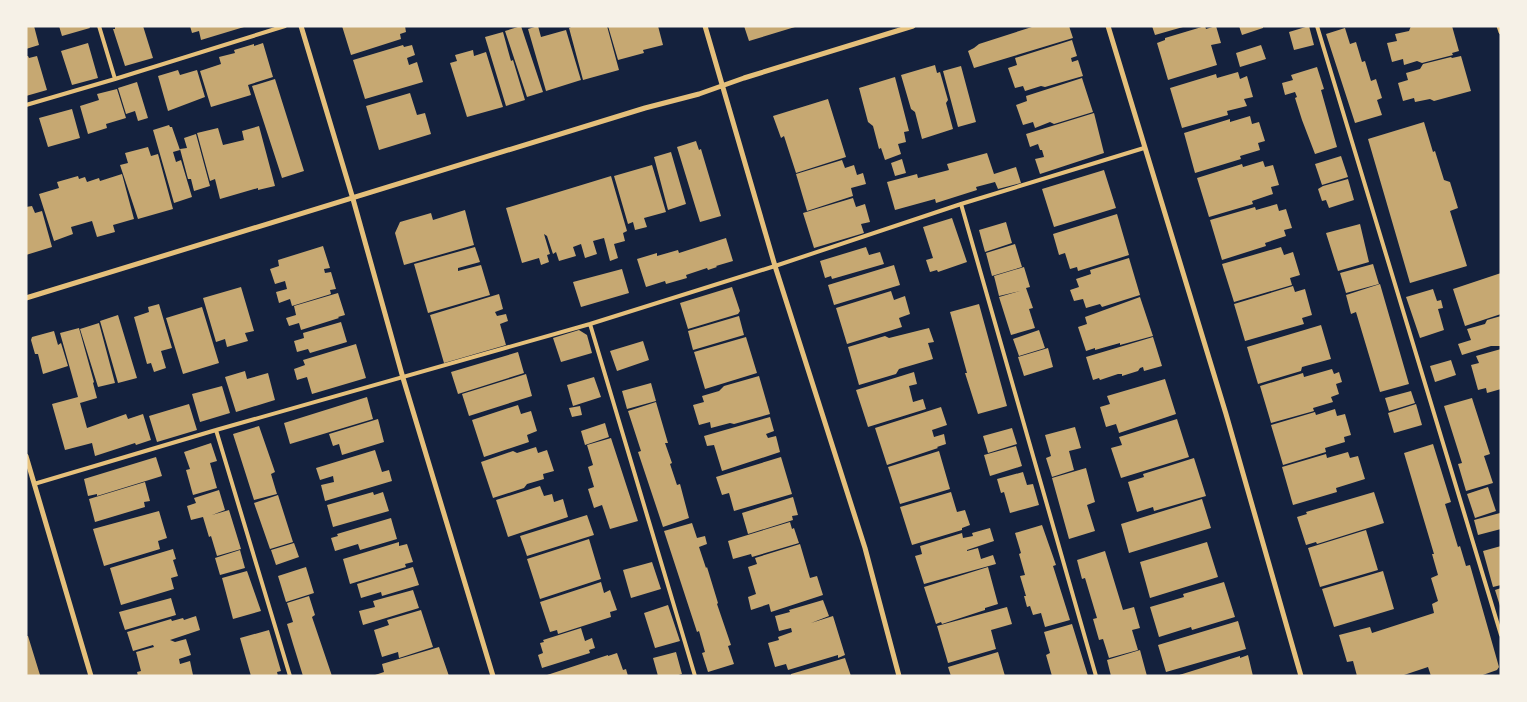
<svg xmlns="http://www.w3.org/2000/svg" width="1527" height="702" font-family="Rubik,sans-serif">
	<rect width="100%" height="100%" fill="#14213d"/>
	<path fill="#c6a872" d="M26 26H34L39 45 26 49Z
		M59 26H89L90 28 62 36Z
		M115 26H143L153 58 125 66 113 29H115Z
		M190 26H244V27L201 40 199 31 192 33Z
		M342 26H405L406 32 400 34 401 39 351 55Z
		M521 26 543 92 527 97 505 31Z
		M538 26 541 37 566 30 581 80 546 91 528 29Z
		M573 26H607L619 70 583 80 569 28Z
		M608 26H658L663 45 643 50 644 53 618 60Z
		M744 26H795V27L749 41Z
		M1035 26H1069L1073 38 974 68 968 51 974 48 979 44Z
		M1152 26H1183V27L1155 35Z
		M1205 26 1206 29 1216 26 1221 43 1211 45 1217 65 1168 80 1157 43 1165 40V38Z
		M1239 26H1263V28L1242 35Z
		M1309 26 1314 45 1294 50 1289 32Z
		M1411 26H1452L1459 51 1452 53 1453 55 1422 63 1417 61 1404 65 1403 59 1392 62 1387 43 1397 41 1395 34 1409 31Z
		M1345 28 1350 44 1356 42 1362 62 1365 61 1371 81 1376 79 1382 98 1377 100 1382 115 1355 123 1326 34Z
		M503 32 511 61 513 60 525 100 506 106 485 37Z
		M1072 40 1077 56 1071 58 1072 62 1078 60 1083 76 1045 87 1041 86 1025 91 1023 86 1015 88 1008 68 1017 65 1015 58Z
		M88 43 98 78 72 85 61 51Z
		M263 43 273 77 248 85 251 95 211 107 200 71 221 64 219 57 235 53 234 50 254 44V46Z
		M403 45 404 47 412 45 415 55 407 58 409 65 417 62 423 82 365 99 353 60Z
		M1261 45 1266 59 1240 67 1236 53Z
		M473 50 474 56 486 52 503 107 467 117 450 63 457 61 455 55Z
		M26 56H28L29 58 37 56 47 90 26 96Z
		M1461 56 1471 91 1434 101 1430 99 1415 102 1414 98 1403 101 1398 83 1408 80 1406 73 1420 69 1423 64 1451 57 1452 58Z
		M935 65 937 73 940 72 948 100 946 103 953 129 922 139 915 112 911 109 901 75Z
		M961 66 976 122 958 127 943 71Z
		M1317 67 1324 89 1321 90 1337 147 1315 154 1302 120 1295 98 1297 97 1295 92 1285 95 1282 83 1293 80 1291 75Z
		M178 70 180 75 197 70 205 97 168 111 158 76Z
		M1238 72 1240 79 1247 76 1253 97 1244 99 1247 106 1227 111 1228 115 1182 128 1170 88 1216 74 1217 78Z
		M895 77 909 131 904 132 906 142 898 144 901 154 885 160 881 148 879 149 873 126 868 122 859 88Z
		M1082 78 1093 112 1054 124 1050 122 1035 128 1033 122 1023 125 1016 105 1027 101 1026 96Z
		M275 79 304 171 282 178 252 86Z
		M137 82 148 118 138 121 135 111 126 114 118 88Z
		M117 89 126 118 106 124 107 128 88 134 80 106 99 100 97 94Z
		M410 93 417 115 425 113 431 134 379 150 366 106Z
		M828 99 846 157 796 173 784 136 781 138 773 116Z
		M72 109 80 138 48 147 39 118Z
		M1094 113 1104 153 1040 174 1035 159 1044 157 1042 150H1040L1038 144 1030 147 1026 134Z
		M1250 116 1252 124 1259 122 1265 141 1258 143 1260 150 1240 156 1241 159 1195 173 1184 133 1230 119V122Z
		M1424 122 1433 152 1435 151 1444 180 1450 182 1458 208 1450 211 1467 266 1410 283 1368 139Z
		M169 125 170 127H172L180 150 173 152 176 162 181 160 192 197 174 203 153 130Z
		M259 126 275 186 258 190V188L220 199 215 179 210 181 197 133 218 128 223 145 244 140 242 131Z
		M196 134 210 186 194 191 191 179H188L180 149 187 148 184 138Z
		M696 141 699 150 701 149 721 216 700 222 677 147Z
		M148 147 151 156 158 154 173 209 138 219 120 165 128 163 125 153Z
		M671 152 686 204 668 210 654 157Z
		M987 153 994 174 1016 167 1021 183 998 189 995 182 976 187 977 190 936 203 935 199 895 210 887 182 917 174 918 178 949 170 947 164Z
		M1341 156 1348 177 1322 185 1315 164Z
		M902 159 906 173 895 176 891 163Z
		M842 160 845 168 854 165 857 175 863 173 866 184 851 188 853 196 807 211 796 174Z
		M1263 161 1265 167 1273 165 1279 185 1271 187 1273 194 1252 201 1253 204 1209 217 1197 178 1242 164 1243 167Z
		M652 165 666 212 644 218 647 227 635 230 633 222 628 224 614 176Z
		M1104 170 1116 208 1054 227 1042 189Z
		M122 174 134 219 113 225 115 232 97 237 92 221 71 227 73 234 54 241 39 194 59 188 57 182 78 176 79 179 85 177 87 182 99 178 100 181Z
		M611 176 627 231 623 233 625 241 614 244 618 258 610 261 604 238 593 241 597 254 585 258 581 244 573 247 576 256 559 261 556 252 553 254 547 236 544 234 550 254 547 255 549 262 541 265 539 258 522 263 506 208Z
		M1348 179 1354 200 1329 208 1326 200 1322 201 1318 189 1323 186Z
		M853 198 856 207 865 204 870 222 861 224 864 233 814 248 803 213Z
		M1277 204 1279 211 1286 209 1292 228 1284 230 1286 236 1265 243 1266 246 1222 260 1210 220 1255 207 1256 210Z
		M32 206 35 213 42 211 52 247 26 255V207Z
		M465 210 474 245 404 265 395 233 400 222 431 213 433 220Z
		M1117 214 1129 255 1078 271 1077 267 1070 269 1065 253 1059 255 1053 234Z
		M952 218 967 262 938 272 937 270 930 272 926 260 933 258 923 227Z
		M1006 222 1012 243 985 252 979 230Z
		M1360 224 1369 262 1338 271 1326 233Z
		M726 238 733 261 716 266 717 267 708 270 707 268 686 275 687 278 666 284 665 281 646 287 637 259 657 253V256L678 250 679 253Z
		M1015 244 1022 267 992 276 986 253Z
		M323 246 330 268 324 269 325 273 331 272 336 289 330 290 331 294 292 306 290 299 279 303 276 292 287 289 285 281 275 284 270 269 279 266 278 260Z
		M475 247 480 262 458 268V271L481 265 490 295 428 313 414 264Z
		M866 247 869 255 880 252 884 264 832 279 831 276 825 278 820 261Z
		M1281 247 1284 255 1293 252 1300 275 1290 278 1292 285 1234 302 1222 264Z
		M1129 258 1140 295 1102 307 1100 304 1086 308 1083 299 1074 301 1070 290 1079 287 1076 279 1091 274 1090 270Z
		M1373 264 1379 284 1346 293 1340 273Z
		M894 265 900 285 834 305 828 285Z
		M1024 267 1030 287 1026 288 1033 308 1029 309 1035 328 1011 335 999 297 1020 291 999 296 994 276Z
		M622 269 629 293 581 307 573 282Z
		M1501 273V314L1465 326 1453 289Z
		M1380 284 1409 384 1380 392 1356 312 1351 314 1346 295Z
		M1293 286 1295 292 1305 289 1312 315 1302 318 1304 324 1245 341 1234 304Z
		M241 287 254 331 245 333 248 341 227 347 225 339 216 342 203 298Z
		M732 287 740 311 738 314 688 329 680 303Z
		M1433 289 1437 301 1441 300 1443 308 1438 309 1444 330 1420 338 1406 297Z
		M891 291 894 300 905 296 910 314 899 318 902 327 847 344 836 308Z
		M338 293 345 315 338 317 339 318 301 330 299 323 289 326 286 318 296 315 294 306Z
		M499 294 503 309 495 312 497 316 506 314 508 321 500 324 506 345 444 363 430 315Z
		M1140 297 1153 336 1120 345V343L1095 350V348L1086 351 1078 327 1087 324 1085 317Z
		M159 304 172 348 161 351 166 368 154 372 151 363 147 364 134 317 149 312 148 307Z
		M979 304 1007 406 978 414 965 373H967L950 312Z
		M202 307 219 363 183 374 166 318Z
		M118 315 137 378 118 383 100 321Z
		M739 316 744 335 693 350 688 331Z
		M1501 316V346H1491L1462 355 1458 344 1471 340 1467 329 1485 324 1487 320Z
		M341 322 347 342 310 353 308 349 297 352 294 341 304 338 303 333Z
		M99 323 115 383 98 387 80 329Z
		M1321 325 1331 359 1302 367 1301 371 1258 384 1247 347Z
		M79 328 94 382 93 383 97 398 80 403 87 428 126 414 128 419 143 414 151 440 136 445 135 443 95 456 92 443 65 450 52 404 78 397 60 333Z
		M929 328 934 342 928 343 933 359 899 369 896 374 859 385 848 347 885 336 889 338Z
		M579 330 587 335 592 353 561 362 553 338Z
		M1039 330 1045 348 1019 356 1013 339Z
		M54 331 58 345 61 343 68 366 43 374 38 354H35L31 340 32 337Z
		M746 337 757 373 705 389 694 352Z
		M1153 337 1162 366 1144 371 1143 367 1140 368 1138 371 1122 376V374H1118L1100 380 1099 378 1093 380 1086 357Z
		M643 341 649 360 617 371 610 351Z
		M356 344 366 378 312 394 307 377 297 380 294 369 305 365 303 360Z
		M1048 348 1053 367 1024 376 1018 357Z
		M1501 349V389L1487 393 1486 388 1478 390 1471 365 1479 363 1476 356Z
		M518 352 524 373 458 394 451 372Z
		M1451 360 1456 375 1435 382 1430 366Z
		M1332 369 1334 374 1339 372 1342 382 1336 384 1339 394 1331 397 1333 402 1313 408 1314 411 1271 423 1260 386 1303 373 1304 377Z
		M245 371 247 379 268 373 275 400 236 412 225 377Z
		M914 372 917 384 909 386 913 402 923 399 926 409 868 427 856 390Z
		M526 374 532 396 469 416 462 394Z
		M759 376 770 414 734 424 730 423 711 428 710 422 699 425 693 405 704 402 702 396 719 391 724 386Z
		M594 377 601 397 573 406 567 385Z
		M1165 379 1176 414 1119 433 1116 424 1106 427 1100 407 1110 404 1107 396Z
		M651 383 656 401 627 409 622 391Z
		M222 386 230 413 200 422 192 394Z
		M1411 391 1415 403 1389 411 1385 398Z
		M367 397 373 419 290 444 284 423Z
		M1472 398 1490 454 1484 456 1493 483 1466 491 1458 464 1462 463 1444 406Z
		M656 402 668 443H665L672 463 670 464 677 485 680 484 689 518 663 527 638 452 641 451 628 411Z
		M189 404 197 430 157 442 149 416Z
		M1416 404 1422 425 1394 433 1388 413Z
		M518 405 521 414 531 411 537 431 527 435 529 442 484 457 472 420Z
		M580 406 582 415 572 417 569 408Z
		M941 407 947 425 932 430 934 437 944 434 946 444 937 447 938 448 887 465 875 428Z
		M1335 409 1337 416 1345 414 1351 435 1344 437 1345 442 1325 448 1326 452 1283 465 1271 425 1315 412 1316 415Z
		M770 417 774 431 766 434 768 438 776 436 780 452 722 471 714 445 707 446 704 436Z
		M378 419 384 442 342 455 339 444 333 446 329 434Z
		M1177 419 1189 457 1121 478 1111 448 1122 445 1119 437Z
		M605 423 609 437 585 445 581 431Z
		M259 426 275 472 271 474 277 494 254 500 233 434Z
		M1075 427 1081 448 1069 451 1074 470 1052 477 1046 458 1051 456 1045 435Z
		M1012 428 1017 444 988 453 983 436Z
		M611 438 638 521 610 529 602 505 594 508 588 489 594 487 588 467 593 465 587 445Z
		M211 443 217 461 210 463 217 488 193 495 186 470 190 469 184 452Z
		M1433 444 1451 502 1445 504 1458 547 1460 546 1466 566 1470 565 1499 667 1497 670 1480 676H1431L1428 667 1401 676H1357L1353 661 1347 662 1339 635 1370 627 1372 633 1434 613 1432 604 1438 601 1431 578 1438 575 1432 554H1434L1404 453Z
		M1016 446 1022 466 990 476 984 455Z
		M536 447 538 453 547 450 554 471 543 474 544 479 527 484 524 488 493 498 481 462 513 451 517 453Z
		M375 450 382 472 389 470 392 481 325 501 321 485 334 482 333 476 320 480 316 468Z
		M939 451 950 489 900 504 888 467Z
		M1348 452 1350 458 1358 456 1365 479 1336 488 1337 492 1293 505 1282 467 1326 454 1327 458Z
		M156 457 162 476 97 496V494L88 496 84 479Z
		M781 457 792 494 734 511 729 493 722 495 716 477Z
		M1194 458 1206 496 1154 511 1153 507 1137 512 1128 482 1144 477 1143 474Z
		M1086 468 1095 502 1087 505 1095 531 1069 539 1052 478Z
		M1023 472 1027 485 1033 484 1039 505 1010 513 1004 492 1001 493 997 479Z
		M145 482 150 501 144 502 145 507 95 522 89 499Z
		M540 486 544 496 552 494 554 502 563 499 568 517 508 537 496 500Z
		M1488 487 1496 511 1475 518 1467 494Z
		M219 490 225 510 212 515 229 510 241 549 217 556 211 536 209 537 203 517 191 520 187 506 196 503 194 498Z
		M373 492 374 495 383 492 389 511 333 527 327 505Z
		M951 492 957 512 965 510 970 525 962 528V530L912 545 900 507Z
		M1374 492 1384 523 1317 544 1316 542 1306 545 1297 517 1307 514 1306 512Z
		M278 495 293 542 270 549 254 503Z
		M793 497 798 515 792 516 793 520 748 534 742 513Z
		M1202 499 1211 528 1129 553 1121 524Z
		M159 511 167 538 158 541 160 549 104 566 93 529Z
		M1500 513 1501 529 1478 535 1474 520Z
		M587 515 594 535 527 556 520 536Z
		M391 518 397 539 360 550 358 544 335 551 331 538 338 536 337 534Z
		M790 522 792 529 794 528 799 543 752 557 751 554 733 559 728 541Z
		M692 523 697 538 705 536 707 544 699 547 706 568 707 567 718 603 717 604 731 645 728 646 734 664 708 672 702 653 705 652 699 631 697 632 664 531Z
		M1042 525 1056 565 1053 566 1070 620 1045 627 1041 613 1033 615 1030 606 1027 607 1024 596H1026L1020 576 1025 575 1019 554 1021 553 1015 533Z
		M990 528 994 541 967 550V551L978 548 981 559 993 555 996 564 924 584 915 556 922 554 920 546 962 533 963 538 973 536 972 533Z
		M1366 530 1378 570 1320 587 1308 548Z
		M589 539 601 579 540 599 527 559Z
		M399 542V546L407 544 413 562 405 564 406 567 350 584 343 559Z
		M1207 542 1218 577 1150 598 1140 562Z
		M294 543 299 557 276 565 271 550Z
		M800 544 810 578 817 576 823 595 771 612 769 604 751 610 748 597 756 594 748 567 757 564 755 558Z
		M1501 546V585L1493 587 1483 551Z
		M173 549 176 559 173 560 178 576 171 578 174 589 121 605 110 568Z
		M240 550 245 568 220 575 215 558Z
		M1105 551 1123 610 1134 607 1140 628 1132 630 1138 650 1109 658 1103 639 1099 640 1093 619 1097 618 1085 578 1082 579 1077 560Z
		M652 562 661 589 631 598 623 570Z
		M306 567 314 593 286 602 278 576Z
		M413 567 419 585 382 596 381 592 361 598 357 584Z
		M988 567 998 604 985 608V610L942 624 941 622 936 624 924 587Z
		M247 571 261 611 233 619 222 578Z
		M1383 571 1394 609 1334 627 1322 589Z
		M601 582 604 593 610 590 617 610 610 612 611 617 558 634 557 630 550 632 540 602Z
		M1224 582 1235 617 1192 630 1191 627 1159 637 1150 607 1184 597 1183 594Z
		M1501 588V606H1500L1495 590Z
		M413 590 419 608 363 625 359 611 375 607 373 601Z
		M309 596 315 615 312 617 332 676H303L293 644 287 624 293 622 287 603Z
		M171 598 176 615 125 630 119 612Z
		M823 600 829 616 811 623 833 616 845 655 838 658V655L788 670 786 664 775 667 768 643 779 640 778 637 792 632 791 628 779 631 775 616 790 612 789 610Z
		M668 605 680 641 655 648 644 613Z
		M1007 607 1012 624 991 630 996 649 948 663 937 626Z
		M421 610 433 647 399 658 398 652 382 657 374 630 389 625 387 620Z
		M196 616 200 630 170 640 175 642 186 639 191 655 179 659 180 664 190 661 193 675 138 676 137 672 141 671 136 652 154 647 153 645 133 651 127 632 171 619 172 621 183 618 184 620Z
		M1238 621 1246 649 1166 672 1158 645Z
		M1072 624 1088 676H1052L1046 655 1050 653 1044 632Z
		M581 628 585 641 592 638 595 648 589 650 590 653 542 668 538 655 543 653 540 643 544 642 543 640Z
		M269 630 281 671 277 672 278 676H251L240 638Z
		M26 636H28L40 675 26 676Z
		M439 647 449 676H372L384 672 382 664Z
		M1140 650 1147 676H1111L1107 660Z
		M676 652 682 674 675 676H658L653 658Z
		M998 652 1005 676H951L948 667Z
		M617 653 623 670 626 669 628 676H544L608 655V656Z
		M1248 655 1253 676H1176L1240 656V658Z
		M845 658 851 676H791V674Z"/>
	<g fill="none" stroke-linecap="round" stroke-linejoin="round">
		<path stroke="#e5c07b" stroke-width="4" d="M99 26 115 79
			M1317 26 1501 635
			M26 105 115 79 285 26
			M961 204 1096 676
			M590 324 695 676
			M216 430 290 676
			M34 484 216 430 590 324 775 266 961 204 1144 148"/>
		<path stroke="#e5c07b" stroke-width="5" d="M301 26 353 199 403 378 493 676
			M705 26 775 266 865 548 899 676
			M1108 26 1226 414 1301 676
			M1499 26 1501 32
			M26 298 645 108 699 94 744 78 913 26
			M26 456 91 676"/>
	</g>
	<rect width="1527" height="702" fill="none" stroke="#f6f1e7" stroke-width="55"/>
</svg>
